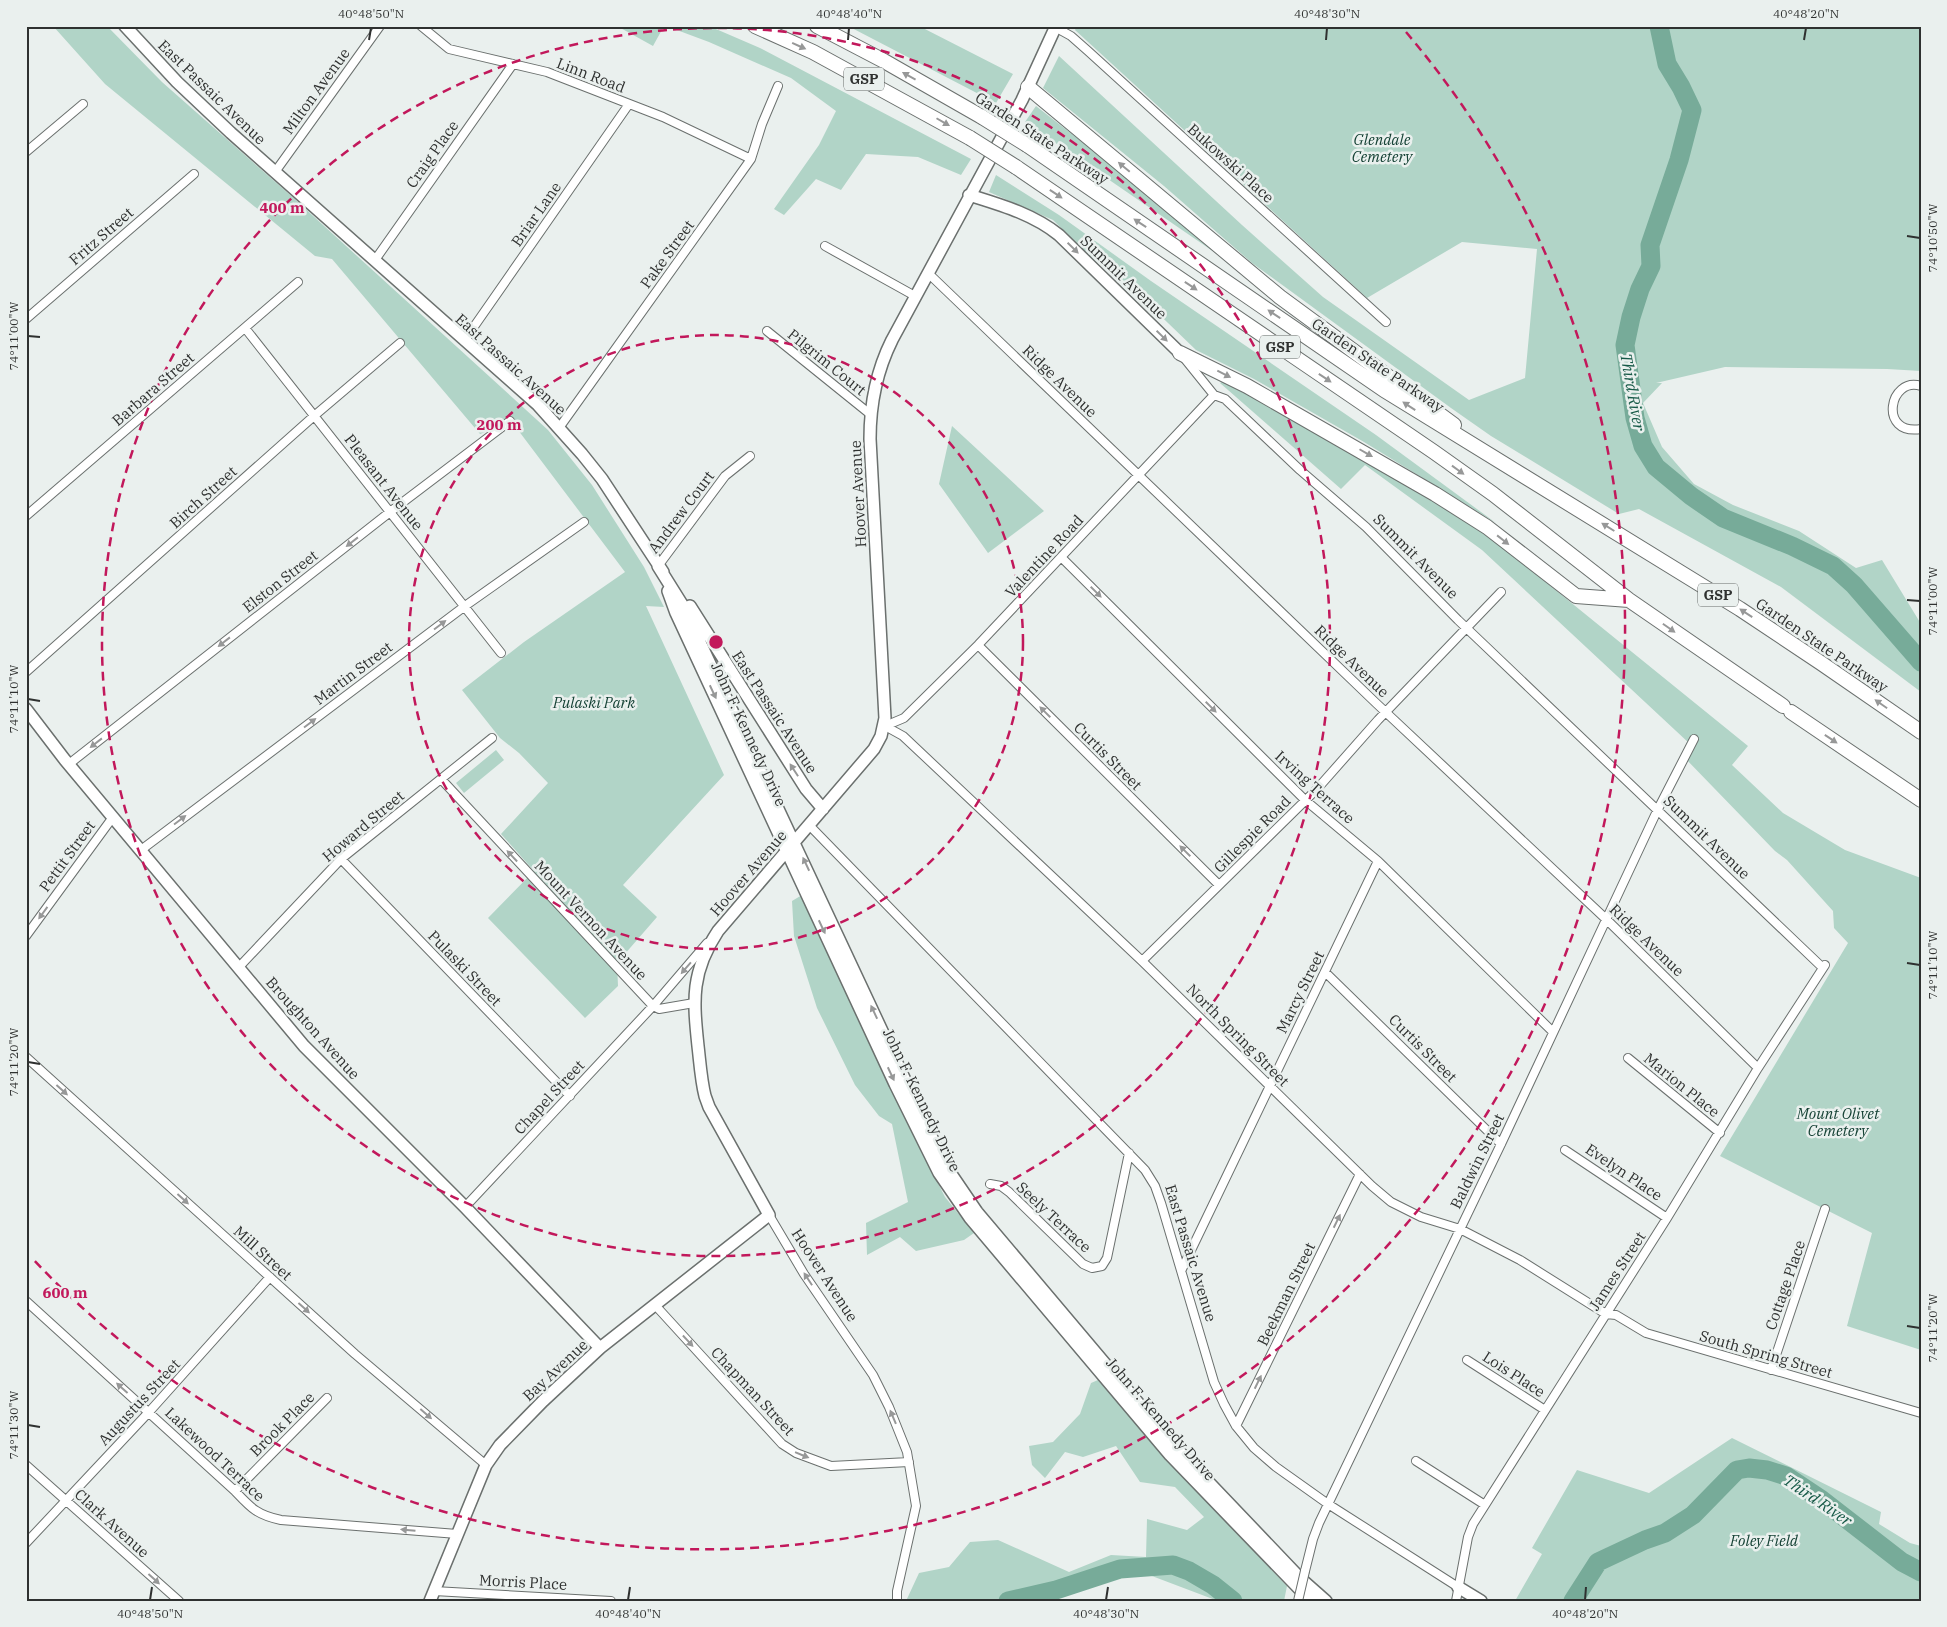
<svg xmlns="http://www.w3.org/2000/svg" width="1947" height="1627" font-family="'IBM Plex Serif',serif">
	<rect width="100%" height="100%" fill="#eaf0ee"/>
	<path fill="#b1d4c7" d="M53 26H107L162 82 289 194 548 430 592 485 644 567 664 607 646 606 724 775 623 885 657 917 617 963 618 986 585 1018 488 918 534 871 501 834 548 783 519 753 500 738 462 690 524 642 625 572 512 422 480 434 332 259 315 256 105 84Z
		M617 26H664L653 46Z
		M666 26H709L760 48 971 159 961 175 918 157 866 154 841 190 816 179 784 215 774 209 819 145 836 111 791 78 709 42Z
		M848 26H919L1013 74 996 103Z
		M1077 26H1921V371L1887 369 1725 367 1656 383H1662L1643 403 1662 447 1694 484 1733 505 1799 531 1856 568 1882 560 1921 624V692L1781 587 1639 509 1619 514 1491 436 1451 408 1252 263 1164 186 1043 88 1059 56 1242 225 1323 297 1469 400 1525 378 1537 249 1462 242 1367 298 1075 30Z
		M1036 106 1137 185 1217 254 1025 122Z
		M996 175 1059 215 1151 281 1376 435 1496 523 1364 442 1254 379 1196 350 1140 296 1092 258 1053 220 989 192Z
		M1224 381 1340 443 1445 504 1522 563 1748 746 1732 765 1783 813 1845 850 1921 878V1350L1847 1326 1872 1233 1720 1156 1848 943 1834 928 1833 911 1787 860 1775 851 1683 756 1690 744 1482 550 1365 465 1341 489 1220 383Z
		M952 426 1044 511 988 553 939 484Z
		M496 750 504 760 464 793 456 783Z
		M802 895 912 1132 945 1197 974 1233 964 1240 916 1251 900 1237 867 1255 866 1223 908 1202 892 1124 879 1116 855 1085 817 1008 794 936 792 901Z
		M1098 1380 1164 1457 1287 1586 1284 1601H1218L1144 1573 1021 1601H906L919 1573 949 1567 970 1542 998 1540 1069 1572 1111 1555 1146 1557 1147 1519 1187 1530 1204 1517 1175 1487 1140 1482 1116 1446 1083 1457 1065 1452 1045 1478 1032 1465 1029 1446 1053 1442 1080 1414 1091 1383Z
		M1732 1438 1881 1512 1879 1524 1910 1543 1921 1546V1601H1515L1542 1554 1532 1548 1577 1470 1649 1493Z"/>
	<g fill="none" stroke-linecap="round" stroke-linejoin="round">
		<path stroke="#77ab99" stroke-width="19" d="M1659 26 1667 64 1681 87 1692 110 1679 160 1650 245 1651 266 1640 289 1631 317 1625 345 1635 418 1643 446 1656 467 1691 496 1723 518 1792 546 1833 566 1854 585 1921 662
			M1008 1601 1056 1590 1120 1569 1173 1565 1189 1571 1213 1585 1233 1601
			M1573 1601 1598 1562 1645 1540 1665 1533 1693 1515 1737 1470 1749 1468 1767 1470 1786 1476 1822 1500 1902 1562 1921 1572"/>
		<defs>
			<path id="street" d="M421 26 449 49 547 72 663 117 751 159
				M1053 26 1071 36 1088 51 1386 322
				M26 152 83 104
				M275 172 380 26
				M825 246 915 296
				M375 260 513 64
				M928 273 1377 704 1606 919 1758 1068
				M26 319 194 174
				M245 328 501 653
				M767 331 870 414
				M464 341 629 104
				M1185 359 1214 395 1225 399 1300 470 1366 527 1458 620 1823 968
				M1921 386C1889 376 1878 436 1921 429
				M559 428 751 159 762 124 778 86
				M26 516 298 282
				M1062 558 1305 800 1378 861 1553 1032
				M658 566 725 476 750 456
				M978 645 1219 885
				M26 672 314 416 400 343
				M885 726 903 736 1142 961 1372 1186 1391 1202 1421 1217 1460 1229 1520 1260 1606 1314 1616 1315 1646 1333 1921 1413
				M885 726 904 718 978 645 1214 395
				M69 764 390 512 510 421
				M441 779 653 1006 659 1009 694 1003
				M809 825 1145 1170 1155 1186 1161 1203 1214 1382 1224 1404 1236 1426 1254 1448 1276 1467 1328 1504 1458 1587
				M141 850 465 606 584 522
				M341 859 570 1096
				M26 936 113 817
				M1142 961 1317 789 1378 720 1501 592
				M239 967 341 859 492 738
				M1325 972 1501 1144
				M26 1057 355 1354 486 1465
				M1628 1058 1720 1133
				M1565 1150 1667 1218
				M990 1184 1001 1186 1009 1192 1083 1264 1092 1268 1102 1266 1107 1258 1129 1153
				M465 1207 653 1006 707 943
				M769 1215 804 1274 873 1375 889 1407 907 1452 916 1506 897 1591V1601
				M1182 1269 1378 861
				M26 1301 235 1491C251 1508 257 1515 281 1520L457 1534
				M655 1305 782 1444 796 1453 831 1466 909 1462
				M1467 1360 1545 1410
				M1771 1370 1825 1209
				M1236 1426 1360 1174
				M1416 1461 1485 1505
				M26 1465 179 1601
				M235 1491 327 1398
				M26 1543 149 1412 270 1277
				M1305 1571 1313 1539 1319 1523 1501 1144 1657 811 1694 739
				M434 1591 611 1601
				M1456 1601 1468 1537 1473 1524 1667 1218 1758 1068 1825 965"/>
			<path id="secondary" d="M125 26 177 82 231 133 538 405 582 454 602 479 663 572
				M969 195C1001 205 1033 214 1059 235L1180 353
				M658 566 683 606 934 1142 947 1168 977 1212 1177 1449 1300 1578 1326 1601
				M668 591 676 613 895 1084 939 1173 970 1218 1170 1455 1311 1601
				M690 606 806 789 823 809
				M26 709 65 760 304 1046 465 1207 600 1348
				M1458 1587 1481 1601
				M430 1601 486 1465 500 1445 543 1401 600 1348 769 1215 709 1107 705 1096C701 1080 700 1063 698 1046 693 999 691 972 718 931L874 749 881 736 885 718 870 439C870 403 876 372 892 340L1022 100 1056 26"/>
			<path id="highway" d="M755 26 813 52 970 138
				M817 26 884 61 982 117
				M1028 87 1280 297 1454 425
				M1027 145 1384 390 1740 609 1821 663 1921 732
				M1016 167 1434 452 1493 494 1629 600 1783 706
				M1180 353 1247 386 1435 494 1487 527 1576 596 1629 600
				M1791 712 1921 800"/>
		</defs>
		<use href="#street" stroke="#6b706e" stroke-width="10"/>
		<use href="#secondary" stroke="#6b706e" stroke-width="14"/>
		<use href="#highway" stroke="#6b706e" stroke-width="16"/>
		<use href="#street" stroke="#fff" stroke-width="8"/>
		<use href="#secondary" stroke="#fff" stroke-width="11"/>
		<use href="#highway" stroke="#fff" stroke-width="14"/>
		<defs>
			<path id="street-bridge" d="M1298 1601 1305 1571"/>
			<path id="highway-bridge" d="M982 117 1027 145
				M970 138 1016 167"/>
		</defs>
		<use href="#street-bridge" stroke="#6b706e" stroke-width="10" stroke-linecap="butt"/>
		<use href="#highway-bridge" stroke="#6b706e" stroke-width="16" stroke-linecap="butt"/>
		<use href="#street-bridge" stroke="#fff" stroke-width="8"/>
		<use href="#highway-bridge" stroke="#fff" stroke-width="14"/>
	</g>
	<defs><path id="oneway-solid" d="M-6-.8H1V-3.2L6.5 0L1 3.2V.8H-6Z" transform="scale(1.25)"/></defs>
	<g fill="#979898">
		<use href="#oneway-solid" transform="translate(799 46) rotate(24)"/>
		<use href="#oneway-solid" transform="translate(909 76) rotate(-151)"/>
		<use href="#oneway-solid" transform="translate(943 122) rotate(30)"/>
		<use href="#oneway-solid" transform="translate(1124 167) rotate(-140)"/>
		<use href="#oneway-solid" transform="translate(1056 194) rotate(34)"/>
		<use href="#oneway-solid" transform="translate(1140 223) rotate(-146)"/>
		<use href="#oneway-solid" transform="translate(1073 248) rotate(44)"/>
		<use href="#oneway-solid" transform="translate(1191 286) rotate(34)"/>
		<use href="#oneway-solid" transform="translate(1274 314) rotate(-146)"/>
		<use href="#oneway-solid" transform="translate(1162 336) rotate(44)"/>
		<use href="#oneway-solid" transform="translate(1224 374) rotate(27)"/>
		<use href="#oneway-solid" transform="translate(1325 378) rotate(34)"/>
		<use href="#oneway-solid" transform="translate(1409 406) rotate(-147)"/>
		<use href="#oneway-solid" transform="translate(1366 453) rotate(30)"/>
		<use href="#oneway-solid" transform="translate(1458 470) rotate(36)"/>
		<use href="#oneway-solid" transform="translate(1608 527) rotate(-148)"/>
		<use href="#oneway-solid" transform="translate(1503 540) rotate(38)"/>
		<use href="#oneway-solid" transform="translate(352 542) rotate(142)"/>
		<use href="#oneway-solid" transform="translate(1096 592) rotate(45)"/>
		<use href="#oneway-solid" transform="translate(1746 613) rotate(-147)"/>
		<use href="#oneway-solid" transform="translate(440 625) rotate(-37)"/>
		<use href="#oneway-solid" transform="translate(1669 628) rotate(35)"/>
		<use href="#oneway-solid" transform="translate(224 642) rotate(142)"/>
		<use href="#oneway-solid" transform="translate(713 692) rotate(65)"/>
		<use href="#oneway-solid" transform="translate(1881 704) rotate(-145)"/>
		<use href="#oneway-solid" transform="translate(1211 707) rotate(45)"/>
		<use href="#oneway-solid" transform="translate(1045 712) rotate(-135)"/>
		<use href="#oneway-solid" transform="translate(310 723) rotate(-37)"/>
		<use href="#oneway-solid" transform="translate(1831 739) rotate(34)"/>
		<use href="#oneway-solid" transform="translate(96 743) rotate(142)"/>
		<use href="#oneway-solid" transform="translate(794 770) rotate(-123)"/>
		<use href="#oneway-solid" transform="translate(180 820) rotate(-37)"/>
		<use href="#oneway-solid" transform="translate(1185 851) rotate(-135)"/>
		<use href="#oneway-solid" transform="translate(512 856) rotate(-133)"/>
		<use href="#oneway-solid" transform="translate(806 864) rotate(-115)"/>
		<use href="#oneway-solid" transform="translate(43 913) rotate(126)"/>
		<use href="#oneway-solid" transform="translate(822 927) rotate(65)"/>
		<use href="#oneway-solid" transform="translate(686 968) rotate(131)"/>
		<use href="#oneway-solid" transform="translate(874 1012) rotate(-115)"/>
		<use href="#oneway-solid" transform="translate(891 1074) rotate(65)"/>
		<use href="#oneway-solid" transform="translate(62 1090) rotate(42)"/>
		<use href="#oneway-solid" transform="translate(183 1199) rotate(42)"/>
		<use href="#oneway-solid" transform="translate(1337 1221) rotate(-64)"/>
		<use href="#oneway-solid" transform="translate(808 1279) rotate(-123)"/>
		<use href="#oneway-solid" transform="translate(304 1308) rotate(42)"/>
		<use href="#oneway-solid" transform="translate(688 1341) rotate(47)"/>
		<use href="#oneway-solid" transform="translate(1258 1382) rotate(-64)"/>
		<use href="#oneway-solid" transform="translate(122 1388) rotate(-138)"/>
		<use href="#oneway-solid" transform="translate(426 1414) rotate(41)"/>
		<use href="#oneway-solid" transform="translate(893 1417) rotate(-113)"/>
		<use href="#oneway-solid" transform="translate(802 1455) rotate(22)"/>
		<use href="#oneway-solid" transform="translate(408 1530) rotate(-175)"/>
		<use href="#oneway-solid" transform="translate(154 1579) rotate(42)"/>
	</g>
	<path fill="none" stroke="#2f3130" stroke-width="2" d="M369 40 371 28M848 40 849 28M1326 40 1327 28M1804 40 1806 28M1907 236 1920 238M28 336 40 337M1907 600 1920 601M28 699 40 701M1907 963 1920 965M28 1062 40 1064M1907 1326 1920 1328M28 1425 40 1427M150 1600 152 1587M628 1600 630 1587M1106 1600 1108 1587M1585 1600 1586 1587"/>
	<g fill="none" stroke="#c2185b" stroke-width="2.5" stroke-dasharray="9 6">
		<circle cx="716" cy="642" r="307"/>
		<circle cx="716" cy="642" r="614"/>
		<path d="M1406 32A921 921 0 0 1 32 1258"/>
	</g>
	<g text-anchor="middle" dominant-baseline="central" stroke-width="5" stroke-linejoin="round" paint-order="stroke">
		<g fill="#eaf0ee" stroke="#676a69" stroke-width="1">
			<rect x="844" y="67.5" width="40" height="23" rx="4"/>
			<rect x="1260" y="335.5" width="40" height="23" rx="4"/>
			<rect x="1698" y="583.5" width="40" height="23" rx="4"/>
		</g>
		<g font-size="14" font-weight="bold" fill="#2f3130">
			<text x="864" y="79">GSP</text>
			<text x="1280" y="347">GSP</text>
			<text x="1718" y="595">GSP</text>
		</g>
		<g font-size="15" fill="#2f3130" stroke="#eaf0ee">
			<text transform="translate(591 75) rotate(21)">Linn Road</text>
			<text transform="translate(316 91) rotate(-54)">Milton Avenue</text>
			<text transform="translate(212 92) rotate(44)">East Passaic Avenue</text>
			<text transform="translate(1042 138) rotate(33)">Garden State Parkway</text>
			<text transform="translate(432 154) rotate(-55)">Craig Place</text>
			<text transform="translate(1231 163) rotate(42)">Bukowski Place</text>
			<text transform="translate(536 214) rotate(-55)">Briar Lane</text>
			<text transform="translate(101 236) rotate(-41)">Fritz Street</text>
			<text transform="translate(667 254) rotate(-54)">Pake Street</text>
			<text transform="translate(1124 277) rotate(44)">Summit Avenue</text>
			<text transform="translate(827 362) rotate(39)">Pilgrim Court</text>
			<text transform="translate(511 364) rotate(42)">East Passaic Avenue</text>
			<text transform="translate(1378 365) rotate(34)">Garden State Parkway</text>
			<text transform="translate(1060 381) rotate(44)">Ridge Avenue</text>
			<text transform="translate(153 389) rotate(-41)">Barbara Street</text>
			<text transform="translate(384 482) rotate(52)">Pleasant Avenue</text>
			<text transform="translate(858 494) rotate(-93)">Hoover Avenue</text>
			<text transform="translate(203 497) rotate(-42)">Birch Street</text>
			<text transform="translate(681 512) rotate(-53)">Andrew Court</text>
			<text transform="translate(1044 556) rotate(-47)">Valentine Road</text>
			<text transform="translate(1416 556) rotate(45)">Summit Avenue</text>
			<text transform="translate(280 581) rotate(-38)">Elston Street</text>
			<text transform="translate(1822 645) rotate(34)">Garden State Parkway</text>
			<text transform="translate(1352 661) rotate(44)">Ridge Avenue</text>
			<text transform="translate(353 673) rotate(-37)">Martin Street</text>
			<text transform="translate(775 712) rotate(57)">East Passaic Avenue</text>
			<text transform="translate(749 734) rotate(65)">John F. Kennedy Drive</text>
			<text transform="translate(1108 756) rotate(45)">Curtis Street</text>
			<text transform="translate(1315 787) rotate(42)">Irving Terrace</text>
			<text transform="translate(363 826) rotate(-40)">Howard Street</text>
			<text transform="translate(1252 834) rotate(-45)">Gillespie Road</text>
			<text transform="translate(1707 837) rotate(44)">Summit Avenue</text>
			<text transform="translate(67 856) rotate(-54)">Pettit Street</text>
			<text transform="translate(748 873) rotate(-49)">Hoover Avenue</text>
			<text transform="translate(591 920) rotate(47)">Mount Vernon Avenue</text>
			<text transform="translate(1647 940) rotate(44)">Ridge Avenue</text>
			<text transform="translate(465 968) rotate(46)">Pulaski Street</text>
			<text transform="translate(1300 992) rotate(-64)">Marcy Street</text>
			<text transform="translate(313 1028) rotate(48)">Broughton Avenue</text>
			<text transform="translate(1238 1035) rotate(45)">North Spring Street</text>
			<text transform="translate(1423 1048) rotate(45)">Curtis Street</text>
			<text transform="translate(1682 1085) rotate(39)">Marion Place</text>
			<text transform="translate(549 1097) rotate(-47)">Chapel Street</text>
			<text transform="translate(922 1100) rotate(64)">John F. Kennedy Drive</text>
			<text transform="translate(1477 1161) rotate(-64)">Baldwin Street</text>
			<text transform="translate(1624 1172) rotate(34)">Evelyn Place</text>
			<text transform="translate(1054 1217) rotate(43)">Seely Terrace</text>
			<text transform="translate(263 1253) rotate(42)">Mill Street</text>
			<text transform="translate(1191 1253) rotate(73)">East Passaic Avenue</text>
			<text transform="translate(1617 1271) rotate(-57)">James Street</text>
			<text transform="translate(825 1275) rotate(57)">Hoover Avenue</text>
			<text transform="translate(1785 1285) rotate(-71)">Cottage Place</text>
			<text transform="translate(1286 1294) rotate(-64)">Beekman Street</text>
			<text transform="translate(1766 1354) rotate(16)">South Spring Street</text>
			<text transform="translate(555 1370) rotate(-43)">Bay Avenue</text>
			<text transform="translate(1514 1374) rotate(33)">Lois Place</text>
			<text transform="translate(753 1391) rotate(47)">Chapman Street</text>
			<text transform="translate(139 1402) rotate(-47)">Augustus Street</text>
			<text transform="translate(1161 1419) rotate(49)">John F. Kennedy Drive</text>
			<text transform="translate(282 1424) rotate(-45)">Brook Place</text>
			<text transform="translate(215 1454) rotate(43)">Lakewood Terrace</text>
			<text transform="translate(112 1523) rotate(42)">Clark Avenue</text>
			<text transform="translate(523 1582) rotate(3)">Morris Place</text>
		</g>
		<g font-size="15" font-style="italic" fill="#154235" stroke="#eaf0ee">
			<text x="1382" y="139">Glendale<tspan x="1382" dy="17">Cemetery</tspan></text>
			<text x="594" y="702">Pulaski Park</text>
			<text x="1838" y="1113">Mount Olivet<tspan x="1838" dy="17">Cemetery</tspan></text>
			<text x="1764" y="1540">Foley Field</text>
		</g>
		<g font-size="16" font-style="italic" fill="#165947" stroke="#eaf0ee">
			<text transform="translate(1633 392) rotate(80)">Third River</text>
			<text transform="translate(1818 1500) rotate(34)">Third River</text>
		</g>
	</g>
	<circle cx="716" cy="642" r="8" fill="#c2185b" stroke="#eaf0ee" stroke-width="2.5"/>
	<g font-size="15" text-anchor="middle" font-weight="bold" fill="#c2185b" stroke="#eaf0ee" stroke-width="5" stroke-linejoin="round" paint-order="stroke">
		<text x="282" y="213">400 m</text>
		<text x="499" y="430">200 m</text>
		<text x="65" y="1298">600 m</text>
	</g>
	<rect width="1947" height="1627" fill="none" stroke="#eaf0ee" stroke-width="55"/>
	<rect x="28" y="28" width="1892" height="1572" fill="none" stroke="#2f3130" stroke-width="2"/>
	<g font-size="12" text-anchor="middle" fill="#2f3130">
		<text x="371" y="18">40°48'50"N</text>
		<text x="849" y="18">40°48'40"N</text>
		<text x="1327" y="18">40°48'30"N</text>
		<text x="1806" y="18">40°48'20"N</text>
		<text transform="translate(1933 238) rotate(-90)" y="4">74°10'50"W</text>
		<text transform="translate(14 336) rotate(-90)" y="4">74°11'00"W</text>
		<text transform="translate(1933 601) rotate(-90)" y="4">74°11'00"W</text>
		<text transform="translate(14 699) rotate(-90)" y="4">74°11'10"W</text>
		<text transform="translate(1933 965) rotate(-90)" y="4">74°11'10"W</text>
		<text transform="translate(14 1062) rotate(-90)" y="4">74°11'20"W</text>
		<text transform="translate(1933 1328) rotate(-90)" y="4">74°11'20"W</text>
		<text transform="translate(14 1425) rotate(-90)" y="4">74°11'30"W</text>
		<text x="150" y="1618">40°48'50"N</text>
		<text x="628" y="1618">40°48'40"N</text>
		<text x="1106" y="1618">40°48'30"N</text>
		<text x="1585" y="1618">40°48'20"N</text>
	</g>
</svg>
